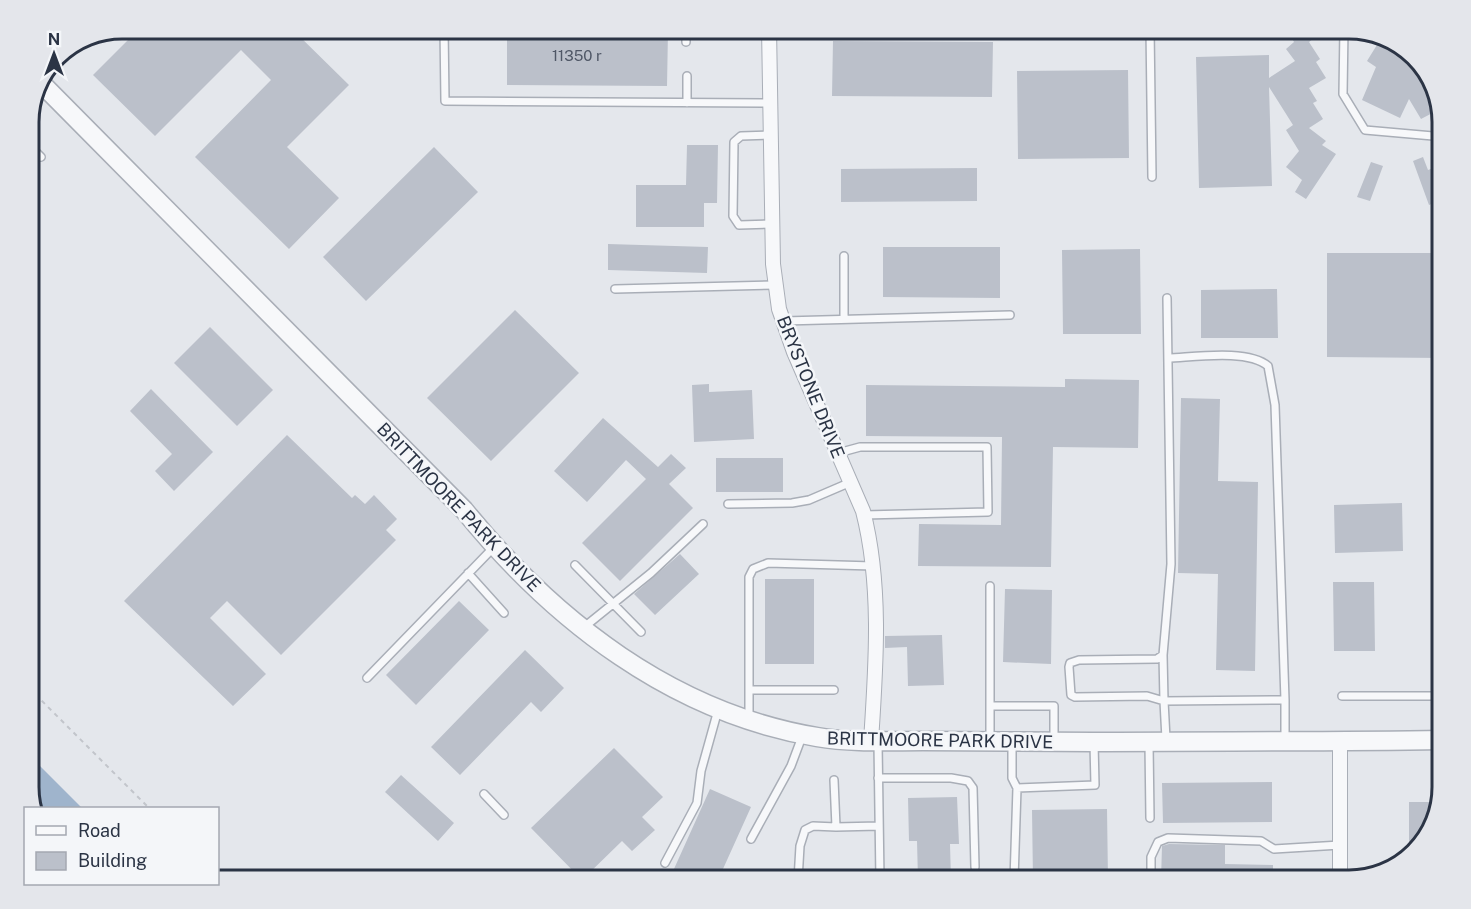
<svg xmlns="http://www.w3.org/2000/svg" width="1471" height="909" font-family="'Public Sans',sans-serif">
	<rect width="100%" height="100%" fill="#e4e7ec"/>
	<path fill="#9fb4cc" d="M29 755 82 808H33L29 793Z"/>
	<path fill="#bbc0ca" d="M127 28H291L349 85 287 147 339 198 289 249 195 157 271 80 241 50 155 136 93 75 133 35Z
		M1287 28H1326L1309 42 1320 59 1316 62 1326 78 1309 88 1317 101 1313 103 1323 119 1309 128 1326 141 1322 145 1336 154 1306 199 1295 192 1302 180 1286 167 1299 151 1286 130 1293 125 1269 87 1272 186 1199 188 1196 57 1269 55V78L1295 61 1286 49 1294 42Z
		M507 29 668 31 667 86 507 85Z
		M1380 40 1411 56 1430 75 1440 109 1421 119 1409 99 1400 118 1362 100 1376 67 1367 61Z
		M833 41 993 42 992 97 832 96Z
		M1128 70 1129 158 1018 159 1017 71Z
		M687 145H718L717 203H704V227H636V185H686Z
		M434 147 478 192 366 301 323 257Z
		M1423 157 1428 170 1442 165V200L1429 205 1413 161Z
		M1371 162 1383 166 1370 201 1357 197Z
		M977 168V201L841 202V169Z
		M608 244 708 247 707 273 608 270Z
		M883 247H1000V298L883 297Z
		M1140 249 1141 334H1063L1062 250Z
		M1327 253H1442V358L1327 357Z
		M1277 289 1278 338H1201V290Z
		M515 310 579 373 491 461 427 398Z
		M210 327 273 390 237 426 174 363Z
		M1065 379 1139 380 1138 448 1053 447 1051 567 918 566 919 524 1001 525 1002 437 866 436V385L1065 387Z
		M709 384V392L752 390 754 439 694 442 692 385Z
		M151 389 213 452 174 491 155 471 172 454 130 411Z
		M1181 398 1220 399 1218 481 1258 482 1255 671 1216 670 1218 574 1178 573Z
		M603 418 658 467 671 454 686 468 669 484 693 508 620 581 582 543 646 479 626 460 587 502 554 471Z
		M287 435 352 498 355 495 365 504 374 495 397 519 386 530 396 540 281 655 227 601 210 618 266 674 233 706 124 601Z
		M716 458H783V492H716Z
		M1402 503 1403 551 1335 553 1334 505Z
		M680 554 699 574 655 615 634 594Z
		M765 579H814V664H765Z
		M1333 582H1374L1375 651H1334Z
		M1005 589 1052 590 1051 664 1003 662Z
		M459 601 489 630 416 705 386 675Z
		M942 635 944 685 908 686 907 647 885 648V636Z
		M525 650 564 688 541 712 531 702 460 775 431 747Z
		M614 748 663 797 642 817 655 830 632 851 622 841 582 880 531 828Z
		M401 775 454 823 438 841 385 792Z
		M1272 782V822L1163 823 1162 783Z
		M710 789 751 807 718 880H669Z
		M957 797 959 844H950L951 880H918L917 841H909L908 798Z
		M1409 802H1439L1430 834 1409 854Z
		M1107 809 1108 880H1033L1032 810Z
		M1169 844 1225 845V864L1273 865V880H1161L1162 846Z"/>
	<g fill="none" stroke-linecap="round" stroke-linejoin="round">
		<defs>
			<path id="service" d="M444 28 445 101 770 103
				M686 28V42
				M1150 28 1152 177
				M1344 28 1343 94 1365 130 1433 136 1442 131
				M687 76V103
				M771 135 741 136 734 142 733 216 739 225 773 224
				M29 145 41 157
				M844 256V318
				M615 289 776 285
				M784 321 1010 315
				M1168 358C1195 357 1248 349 1268 366L1275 405 1285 700
				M1439 412 1441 738
				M838 453 860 447H987L988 512 864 515
				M728 504 792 503 809 500 851 482
				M575 565 641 632
				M468 573 504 613
				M583 628 651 573 703 524
				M1163 655 1164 701 1285 700V741
				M367 678 494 547
				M749 690H834
				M1342 696H1442
				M990 706H1054V741
				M749 718V577L753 569 768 563 873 566
				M990 739V586
				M1166 739 1164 701 1147 696 1075 697 1071 695 1069 667 1070 663 1079 660 1157 659 1163 655 1171 564 1167 298
				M1012 742V778L1017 788 1095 785 1094 743
				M878 743 880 880
				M1149 744 1150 818
				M878 778H951L968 781 973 788 975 867
				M834 780 836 827 879 826
				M484 794 504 815
				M751 839 791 766 803 734
				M665 863 697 803 701 771 718 710
				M1340 876 1375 874
				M798 880 800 846 805 830 813 826 836 827
				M1014 880 1017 788
				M1151 880V857L1158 842 1168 838 1261 841 1274 849 1340 845"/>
			<path id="minor" d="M769 28 773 264 779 309 794 352 863 511C882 585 876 666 871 741
				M1340 742V880"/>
			<path id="tertiary" d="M43 85 464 510C554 621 673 713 817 737 852 743 888 741 923 741 979 741 1036 742 1092 742 1209 741 1326 742 1442 740"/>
		</defs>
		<use href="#service" stroke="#a9aeb7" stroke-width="10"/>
		<use href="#minor" stroke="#a9aeb7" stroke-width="16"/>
		<use href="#tertiary" stroke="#a9aeb7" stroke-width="21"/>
		<path stroke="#c2c5cb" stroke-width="2" stroke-dasharray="4.5 4.5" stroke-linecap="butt" d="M29 688 149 808
			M218 877 221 880"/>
		<use href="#service" stroke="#f7f8fa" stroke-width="7"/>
		<use href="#minor" stroke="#f7f8fa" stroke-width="14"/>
		<use href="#tertiary" stroke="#f7f8fa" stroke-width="18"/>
	</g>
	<g text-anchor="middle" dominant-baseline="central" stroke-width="5" stroke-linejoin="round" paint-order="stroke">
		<g font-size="15" fill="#4f5766">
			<text x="577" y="55">11350 r</text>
		</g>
		<g font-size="18" fill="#2b3445" stroke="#f4f6f9">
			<text transform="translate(811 387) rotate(68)">BRYSTONE DRIVE</text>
			<text transform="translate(459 507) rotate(46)">BRITTMOORE PARK DRIVE</text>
			<text transform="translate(940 740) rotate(1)">BRITTMOORE PARK DRIVE</text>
		</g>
	</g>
	<path d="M0 0H1471V909H0ZM122 39H1349A83 83 0 0 1 1432 122V787A83 83 0 0 1 1349 870H122A83 83 0 0 1 39 787V122A83 83 0 0 1 122 39Z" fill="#e4e6eb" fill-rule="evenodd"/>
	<path fill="none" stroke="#2b3445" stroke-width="3" d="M122 39H1349A83 83 0 0 1 1432 122V787A83 83 0 0 1 1349 870H122A83 83 0 0 1 39 787V122A83 83 0 0 1 122 39Z"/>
	<rect x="24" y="807" width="195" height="78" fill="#f4f6f9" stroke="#a4a8b1" stroke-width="1.5"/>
	<rect x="36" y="826" width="30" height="9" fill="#f7f8fa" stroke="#a4a8b1" stroke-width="1.5"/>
	<text x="78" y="837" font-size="18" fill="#2b3445">Road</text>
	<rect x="36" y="852" width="30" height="18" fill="#bbc0ca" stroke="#a4a8b1" stroke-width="1.5"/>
	<text x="78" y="867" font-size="18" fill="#2b3445">Building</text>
	<g transform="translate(54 54)" stroke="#f4f6f9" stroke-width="4.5" paint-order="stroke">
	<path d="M0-4.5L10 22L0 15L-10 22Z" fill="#2b3445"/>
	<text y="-9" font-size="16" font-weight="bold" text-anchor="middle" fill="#2b3445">N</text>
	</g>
</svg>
